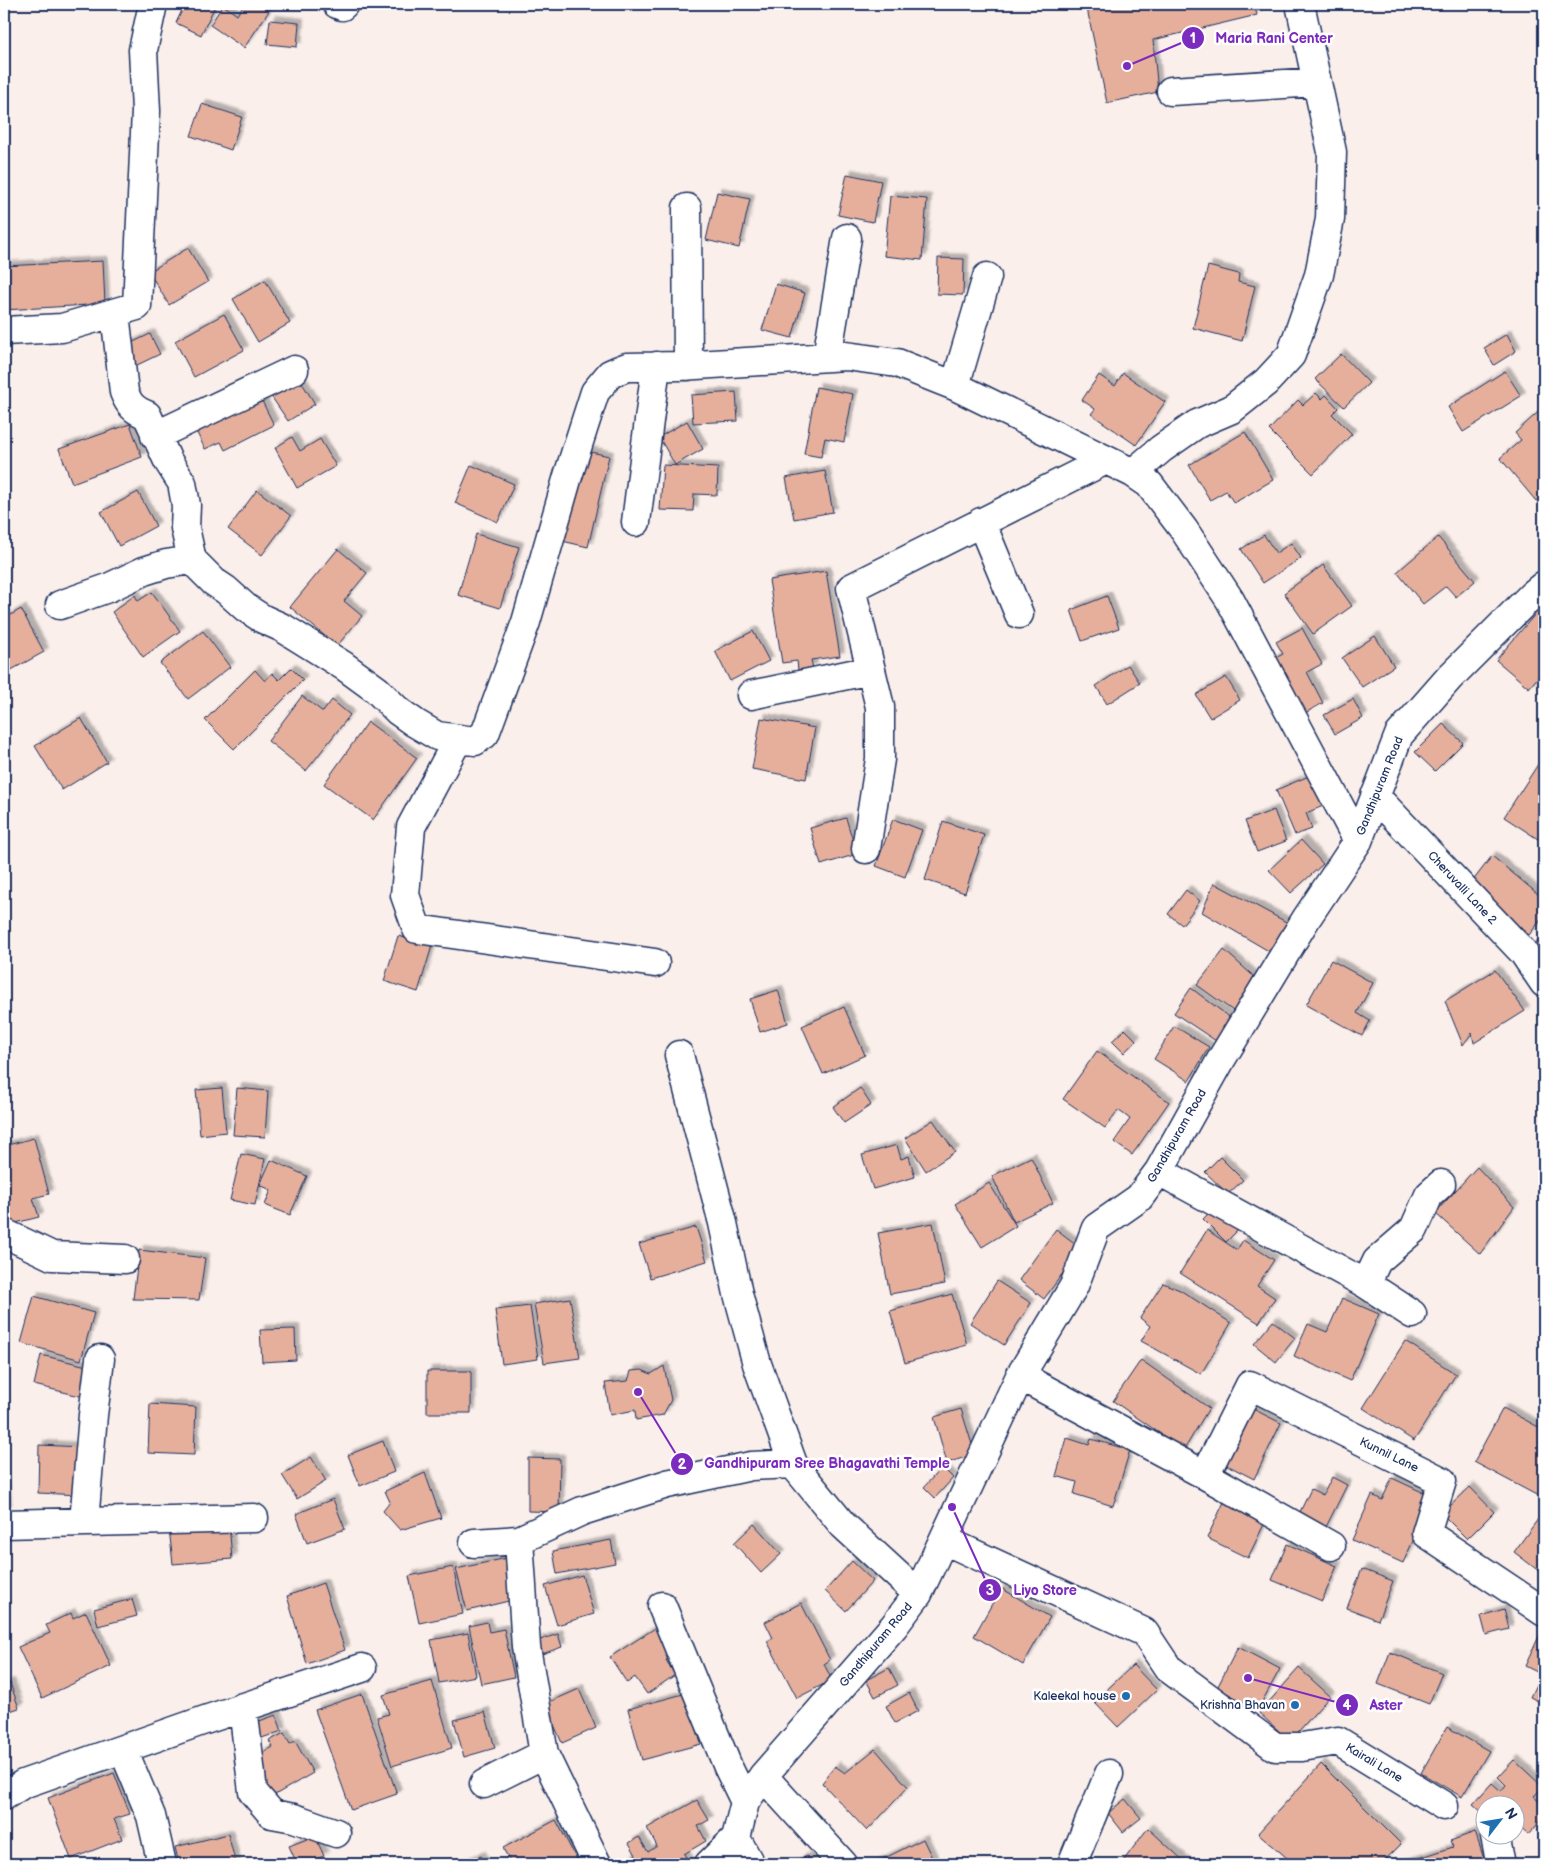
<svg xmlns="http://www.w3.org/2000/svg" width="1548" height="1868" font-family="'Balsamiq Sans',sans-serif">
	<defs>
		<filter id="shadow"><feDropShadow dx="4.5" dy="-4.5" stdDeviation="1" flood-color="#0004"/></filter>
	</defs>
	<rect width="100%" height="100%" fill="#faefeb"/>
	<filter id="ink" filterUnits="userSpaceOnUse"><feTurbulence type="fractalNoise" baseFrequency=".02" numOctaves="2"/><feDisplacementMap in="SourceGraphic" scale="10" xChannelSelector="R" yChannelSelector="G"/><feConvolveMatrix kernelMatrix="1 2 1 2 8 2 1 2 1" color-interpolation-filters="sRGB"/></filter>
	<g filter="url(#ink)">
		<path fill="#e6af9c" stroke="#1b2f5e" filter="url(#shadow)" d="M185 4H216L201 35 176 23Z
			M244 4H259L269 11 244 48 210 25 223 5 237 15Z
			M1086 4H1254L1257 15 1153 40 1158 92 1107 103Z
			M270 20 299 23 297 47 267 44Z
			M202 104 242 117 231 150 191 136Z
			M847 174 881 181 873 222 838 215Z
			M717 192 750 199 739 248 706 240Z
			M890 196 927 199 922 260 884 256Z
			M188 248 208 282 169 305 149 272Z
			M938 258 964 259 963 295 937 294Z
			M103 261 105 304 4 310V266Z
			M1208 266 1239 274 1238 282 1255 286 1242 341 1193 328Z
			M265 280 290 323 258 342 233 299Z
			M776 284 805 293 792 338 762 330Z
			M224 314 244 350 194 377 175 341Z
			M150 334 160 354 133 367 123 347Z
			M1507 334 1516 351 1494 365 1484 348Z
			M1341 354 1369 383 1344 407 1315 379Z
			M1505 371 1521 396 1463 432 1448 407Z
			M1123 373 1165 402 1136 445 1091 414 1095 409 1082 400 1099 375 1115 386Z
			M299 378 315 404 288 421 271 396Z
			M816 387 853 394 844 442 825 438 821 457 804 454Z
			M736 392 738 421 693 423 691 395Z
			M1316 393 1322 399 1326 395 1338 408 1332 414 1352 434 1313 474 1269 430 1298 400 1303 405Z
			M259 395 274 425 225 450 221 442 205 449 194 427Z
			M1544 407V494L1536 501 1500 458 1521 440 1515 433Z
			M687 421 703 449 675 465 659 437Z
			M130 424 142 457 72 483 59 449Z
			M1245 432 1273 480 1234 503 1226 491 1210 500 1189 465Z
			M292 437 300 451 320 439 336 466 297 488 275 448Z
			M582 450 609 456 588 547 562 541Z
			M471 465 514 484 498 522 455 503Z
			M663 465 718 468 717 495 694 494 693 511 660 510Z
			M825 471 833 512 794 519 786 478Z
			M257 490 291 516 262 555 228 529Z
			M138 492 156 526 119 546 101 512Z
			M476 534 519 547 500 608 458 595Z
			M1264 535 1276 553 1291 543 1301 558 1263 583 1241 549Z
			M1438 537 1475 581 1456 597 1446 586 1423 604 1397 572Z
			M338 549 367 573 344 601 362 616 337 646 290 607Z
			M1323 565 1352 606 1313 634 1284 593Z
			M826 571 840 656 811 660 813 668 798 670 797 661 782 663 769 580Z
			M152 592 180 631 143 657 112 612 135 595 138 601Z
			M1107 596 1119 628 1082 641 1071 610Z
			M1543 605 1544 670 1529 688 1496 660Z
			M21 609 44 652 4 674V619Z
			M1302 628 1322 664 1307 672 1323 703 1298 717 1268 662 1283 654 1276 642Z
			M203 631 230 667 188 699 160 663Z
			M753 631 769 661 730 681 715 651Z
			M1375 636 1394 666 1362 687 1342 658Z
			M1128 665 1140 683 1107 704 1096 686Z
			M291 668 303 680 234 749 205 720 255 670 265 681 272 673 279 680Z
			M1226 677 1240 700 1210 718 1196 695Z
			M302 696 323 712 332 700 350 715 306 771 268 741Z
			M1353 699 1363 718 1335 734 1324 715Z
			M81 718 107 762 62 790 35 746Z
			M761 718 815 728 806 779 752 769Z
			M368 722 417 758 373 820 324 784Z
			M1443 724 1463 743 1435 771 1415 752Z
			M1544 755V843L1504 817Z
			M1316 773 1328 804 1306 813 1312 829 1295 835 1276 790Z
			M1274 810 1286 841 1257 852 1245 821Z
			M846 818 857 854 821 865 810 828Z
			M893 819 922 830 905 877 876 866Z
			M943 821 984 835 965 893 925 880Z
			M1301 840 1323 864 1291 893 1269 870Z
			M1492 856 1544 899V916L1529 935 1469 886Z
			M1214 883 1288 923 1272 953 1202 912Z
			M1186 890 1200 901 1182 925 1168 914Z
			M1544 932V966L1528 953Z
			M398 936 432 946 418 992 384 981Z
			M1224 950 1259 981 1236 1013 1197 985Z
			M1331 960 1373 983 1357 1013 1370 1021 1362 1036 1306 1005Z
			M1495 970 1525 1011 1474 1043 1472 1033 1463 1045 1445 1001Z
			M1191 988 1232 1019 1216 1041 1174 1013Z
			M778 990 788 1023 760 1032 750 999Z
			M844 1007 865 1055 823 1074 802 1026Z
			M1174 1026 1209 1047 1189 1081 1154 1059Z
			M1125 1029 1136 1040 1124 1053 1112 1041Z
			M1097 1051 1169 1102 1132 1155 1114 1142 1130 1119 1118 1110 1105 1128 1063 1099Z
			M222 1088 226 1132 200 1135 196 1090Z
			M237 1088 268 1091 265 1137 233 1135Z
			M860 1088 871 1105 844 1123 833 1107Z
			M933 1120 955 1152 926 1171 905 1138Z
			M34 1138 49 1194 33 1198 39 1217 4 1226V1146Z
			M897 1145 901 1159 909 1156 915 1177 873 1189 862 1155Z
			M241 1154 265 1159 255 1205 230 1200Z
			M1031 1157 1053 1203 1014 1222 992 1176Z
			M1220 1157 1243 1180 1228 1194 1205 1172Z
			M271 1160 307 1176 290 1215 265 1205 271 1190 260 1185Z
			M1477 1167 1514 1207 1480 1254 1435 1213Z
			M989 1183 1016 1226 982 1247 955 1204Z
			M1218 1204 1241 1227 1226 1242 1203 1219Z
			M933 1223 945 1284 890 1294 878 1233Z
			M696 1227 707 1261 650 1278 639 1244Z
			M1056 1229 1081 1248 1044 1299 1019 1280Z
			M1207 1230 1237 1250 1243 1240 1274 1260 1257 1286 1275 1298 1259 1323 1180 1273Z
			M139 1250 205 1258 199 1300 133 1299Z
			M997 1281 1031 1303 1004 1345 970 1323Z
			M1163 1283 1180 1290 1231 1323 1201 1374 1141 1341 1150 1326 1140 1318Z
			M952 1294 967 1345 905 1363 890 1311Z
			M34 1296 94 1313 81 1360 21 1343Z
			M570 1298 580 1358 544 1363 534 1304Z
			M1342 1298 1379 1314 1350 1381 1294 1356 1308 1324 1327 1332Z
			M530 1306 538 1359 502 1364 495 1310Z
			M1273 1321 1295 1338 1276 1362 1254 1344Z
			M295 1329 296 1360 262 1362 260 1330Z
			M1405 1341 1456 1374 1414 1441 1363 1408Z
			M41 1355 91 1367 84 1397 34 1385Z
			M1141 1360 1209 1408 1184 1450 1113 1401Z
			M664 1366 671 1400 663 1415 636 1420 635 1410 610 1415 605 1383 628 1381 631 1371 642 1370 651 1374Z
			M427 1371H471V1413H427Z
			M150 1404 196 1407 194 1455 148 1453Z
			M1503 1408 1544 1430V1494L1542 1498 1474 1462Z
			M961 1409 975 1454 947 1463 934 1417Z
			M1253 1409 1281 1423 1254 1479 1225 1464Z
			M1067 1438 1089 1445 1091 1439 1130 1450 1113 1506 1074 1494 1077 1482 1056 1476Z
			M383 1441 394 1472 360 1486 348 1455Z
			M39 1445 83 1447 81 1495 38 1493Z
			M311 1457 326 1481 297 1499 282 1475Z
			M528 1458 560 1459 559 1512 528 1511Z
			M942 1467 953 1478 935 1498 924 1487Z
			M425 1473 441 1518 400 1530 383 1511 390 1502 385 1491Z
			M1332 1477 1347 1485 1324 1531 1297 1518 1311 1489 1323 1495Z
			M1392 1478 1433 1497 1403 1563 1352 1540 1372 1495 1382 1500Z
			M4 1479 7 1509 4 1510Z
			M1470 1487 1494 1512 1467 1539 1442 1514Z
			M333 1499 345 1529 307 1543 296 1514Z
			M1224 1502 1265 1522 1248 1558 1207 1538Z
			M1544 1511V1575L1514 1552Z
			M229 1523 232 1559 173 1564 169 1528Z
			M754 1524 781 1554 761 1573 734 1543Z
			M611 1540 615 1563 557 1574 553 1551Z
			M1287 1544 1337 1566 1322 1601 1272 1580Z
			M507 1558 517 1599 467 1611 456 1569Z
			M852 1561 873 1581 846 1611 825 1591Z
			M453 1567 463 1614 419 1623 409 1576Z
			M1362 1569 1393 1581 1378 1620 1347 1608Z
			M582 1575 594 1614 557 1625 545 1586Z
			M323 1583 345 1650 307 1664 287 1596Z
			M1001 1588 1050 1617 1023 1665 974 1636Z
			M132 1599 137 1616 98 1626 94 1609Z
			M801 1603 830 1660 824 1664 832 1680 797 1698 767 1641 773 1638 765 1622Z
			M1504 1609 1509 1629 1486 1635 1481 1616Z
			M86 1612 111 1666 42 1698 18 1647 50 1633 46 1625 71 1613 73 1618Z
			M487 1622 489 1632 504 1629 514 1677 481 1684 469 1626Z
			M663 1623 681 1651 666 1660 675 1675 647 1694 635 1677 627 1683 610 1657Z
			M1542 1630 1544 1631V1704L1530 1697 1541 1674 1525 1666Z
			M468 1633 476 1676 439 1683 431 1640Z
			M558 1634 562 1647 542 1654 537 1641Z
			M1238 1647 1280 1669 1258 1709 1217 1688Z
			M1390 1652 1442 1673 1429 1704 1378 1684Z
			M1133 1665 1157 1690 1118 1727 1094 1702Z
			M889 1668 898 1685 875 1697 866 1680Z
			M1299 1668 1330 1696 1290 1741 1259 1713Z
			M432 1681 452 1748 392 1766 377 1717 389 1714 383 1695Z
			M10 1683 19 1708 4 1713V1685Z
			M579 1689 596 1728 562 1743 545 1704Z
			M687 1693 701 1744 642 1760 628 1709Z
			M909 1693 918 1711 895 1723 886 1706Z
			M362 1694 397 1794 351 1810 315 1710Z
			M485 1712 495 1748 464 1757 454 1720Z
			M276 1715 282 1731 259 1739 254 1723Z
			M1447 1727 1489 1751 1462 1797 1421 1773Z
			M284 1733 290 1744 295 1741 313 1773 266 1800 256 1782 265 1776 254 1758 273 1747 269 1741Z
			M875 1749 908 1787 867 1831 822 1783 835 1766 845 1773Z
			M1514 1760 1543 1787 1534 1796 1544 1805V1817L1528 1835 1516 1824V1806H1486V1816L1473 1804 1492 1783 1501 1791 1506 1785 1498 1777Z
			M1321 1764 1401 1844 1381 1864H1294L1258 1833Z
			M114 1773 130 1814 114 1819 122 1839 71 1859 48 1798Z
			M1125 1799 1141 1818 1123 1832 1108 1813Z
			M697 1800 709 1820 698 1826 706 1841 684 1854 690 1864H631L628 1859 636 1855 629 1843 639 1837 648 1852 657 1846 647 1828Z
			M556 1820 577 1860 570 1864H511L503 1848Z
			M1148 1828 1187 1864H1121Z
			M1475 1832 1485 1862 1478 1864H1401L1453 1847 1450 1841Z
			M228 1834 236 1864H179L175 1847Z
			M315 1836 324 1856 304 1864H297L289 1846Z
			M923 1839 935 1864H873Z
			M481 1856 484 1864H460Z
			M807 1856 812 1864H794Z
			M1543 1859 1544 1864H1535Z"/>
		<g fill="none" stroke-linecap="round" stroke-linejoin="round">
			<defs>
				<path id="minor" d="M337 4 342 6 344 4
					M1171 91 1317 82
					M687 208 688 366
					M115 313 124 392C129 405 134 410 147 415L168 461 182 483 186 505 185 528 192 560 214 582 226 590 246 608 263 619 283 628 344 666 377 690 398 711 415 723 437 736 475 741 485 734 526 622 568 476 595 392 610 374 619 370 627 367 680 366 846 356 897 363 955 386 1133 473 1149 484 1184 530 1230 600 1358 841
					M4 331 62 328 137 306 146 111 143 50 153 4
					M827 357 847 238
					M955 386 987 277
					M155 436 294 370
					M1133 473 1161 449 1197 424 1232 409 1266 382 1291 355 1319 275 1330 219 1332 152 1300 4
					M636 522 656 366
					M981 522 1019 614
					M60 605 108 588 144 571 166 564 192 560
					M751 695 871 670
					M458 739 411 827 405 895 417 929 655 963
					M1375 796 1523 952 1544 983
					M866 849 880 759V707L851 588 1106 460
					M679 1055 723 1223 738 1294 757 1364 793 1464 843 1525 918 1594
					M1159 1171 1366 1284 1412 1314
					M4 1233 52 1256 125 1259
					M1366 1284 1377 1261 1414 1229 1429 1195 1441 1184
					M1020 1376 1205 1475 1331 1546
					M1205 1475 1250 1385 1442 1481 1426 1533 1544 1612
					M84 1522 93 1415 100 1359
					M4 1524 254 1518
					M519 1540 526 1647 544 1754 597 1864
					M944 1540 1144 1632 1168 1668 1275 1747H1302L1338 1741 1444 1806
					M474 1543 519 1540 582 1511 667 1484 751 1466 793 1464
					M662 1606 728 1767 745 1802
					M243 1707 253 1792 272 1814 294 1818 336 1833
					M123 1749 151 1816 162 1864
					M763 1776 843 1864
					M484 1784 544 1754
					M4 1796 23 1784 205 1720 362 1668
					M1495 1836 1501 1864
					M736 1838 750 1864
					M709 1864 736 1838 745 1802 763 1776 894 1626 918 1594 1020 1376 1074 1286 1096 1228 1139 1198 1159 1171 1222 1058 1306 919 1358 841 1399 735 1450 677 1533 594 1544 585
					M1072 1864 1109 1774"/>
			</defs>
			<use href="#minor" stroke="#1b2f5e" stroke-width="31"/>
			<use href="#minor" stroke="#fff" stroke-width="28"/>
		</g>
	</g>
	<g fill="#1f6fb2" stroke="#fff" stroke-width="2">
		<circle cx="1126" cy="1696" r="5"/>
		<circle cx="1295" cy="1705" r="5"/>
	</g>
	<g text-anchor="middle" dominant-baseline="central" stroke-width="5" stroke-linejoin="round" paint-order="stroke">
		<g font-size="12" fill="#1b2f5e" stroke="#fff">
			<text transform="translate(1380 786) rotate(-68)">Gandhipuram Road</text>
			<text transform="translate(1462 888) rotate(47)">Cheruvalli Lane 2</text>
			<text transform="translate(1177 1136) rotate(-60)">Gandhipuram Road</text>
			<text transform="translate(1389 1455) rotate(26)">Kunnil Lane</text>
			<text transform="translate(876 1645) rotate(-50)">Gandhipuram Road</text>
			<text transform="translate(1374 1763) rotate(31)">Kairali Lane</text>
		</g>
		<g font-size="12" fill="#1b2f5e" stroke="#fff" text-anchor="end">
			<text x="1116" y="1696">Kaleekal house</text>
			<text x="1285" y="1705">Krishna Bhavan</text>
		</g>
	</g>
	<path fill="none" stroke="#7b2cbf" stroke-width="2" d="M1127 66L1193 38M638 1392L682 1464M952 1507L990 1590M1248 1678L1347 1705"/>
	<g fill="#7b2cbf" stroke="#fff" stroke-width="2">
		<circle cx="1127" cy="66" r="5"/>
		<circle cx="638" cy="1392" r="5"/>
		<circle cx="952" cy="1507" r="5"/>
		<circle cx="1248" cy="1678" r="5"/>
		<circle cx="1193" cy="38" r="12"/>
		<circle cx="682" cy="1464" r="12"/>
		<circle cx="990" cy="1590" r="12"/>
		<circle cx="1347" cy="1705" r="12"/>
	</g>
	<g font-size="15" text-anchor="middle" font-weight="bold" fill="#fff">
		<text x="1193" y="43">1</text>
		<text x="682" y="1469">2</text>
		<text x="990" y="1595">3</text>
		<text x="1347" y="1710">4</text>
	</g>
	<g font-size="14" text-anchor="middle" font-weight="bold" fill="#7b2cbf" stroke="#fff" stroke-width="5" stroke-linejoin="round" paint-order="stroke">
		<text x="1274" y="43">Maria Rani Center</text>
		<text x="827" y="1468">Gandhipuram Sree Bhagavathi Temple</text>
		<text x="1045" y="1595">Liyo Store</text>
		<text x="1386" y="1710">Aster</text>
	</g>
	<rect width="1548" height="1868" fill="none" stroke="#fff" stroke-width="20"/>
	<rect x="10" y="10" width="1528" height="1848" fill="none" stroke="#1b2f5e" stroke-width="2" filter="url(#ink)"/>
	<g transform="translate(1500 1820) rotate(59)"><circle r="24" fill="#ffffff" stroke="#a4acbf"/>
	<path d="M0-4L9 19L0 12L-9 19Z" fill="#1f6fb2"/>
	<text y="-8" font-size="14" font-weight="bold" text-anchor="middle" fill="#1b2f5e">N</text>
	</g>
</svg>
